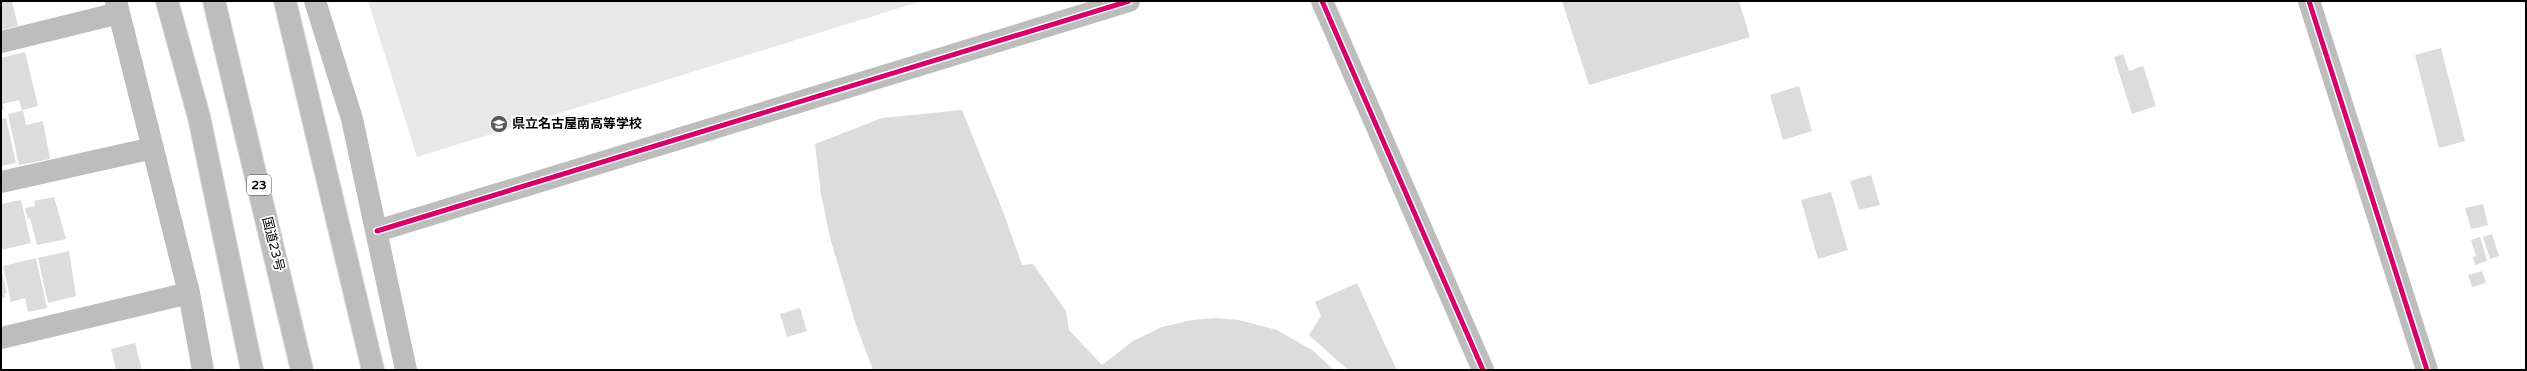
<svg xmlns="http://www.w3.org/2000/svg" width="2527" height="371" font-family="'Varela Round','Noto Sans JP',sans-serif">
	<rect width="100%" height="100%" fill="#fff"/>
	<path fill="#e8e8e8" d="M368 1H922L417 157Z"/>
	<path fill="#dcdcdc" d="M1 1H12L18 26 1 30Z
		M1562 1H1739L1750 37 1589 85Z
		M2441 48 2465 141 2439 148 2415 55Z
		M25 52 38 106 23 110 26 125 43 121 50 159 19 165 8 114 22 111 19 100 3 104 4 110H1V58Z
		M2123 54 2129 71 2143 66 2156 106 2132 114 2114 57Z
		M1799 86 1812 131 1783 140 1770 95Z
		M962 110 1004 214 1022 265 1033 264 1066 311 1069 330 1102 365 1133 341 1162 327 1192 320 1216 318 1239 320 1277 330 1312 350 1334 370H873L856 325 830 238 821 194 815 144 882 118Z
		M6 118 16 163 1 166V119Z
		M1871 175 1880 205 1859 210 1850 181Z
		M1831 192 1848 250 1818 259 1801 200Z
		M54 197 66 239 37 245 30 218 28 219 25 208 35 206 34 201Z
		M21 200 31 243 1 250V204Z
		M2483 204 2488 225 2471 229 2465 208Z
		M2492 234 2499 256 2490 259 2483 237Z
		M2480 237 2487 261 2475 265 2473 257 2476 256 2471 240Z
		M69 251 76 296 48 303 38 258Z
		M36 258 47 308 28 312 25 298 11 302 3 266Z
		M1 268 7 293 4 294 5 297 1 299Z
		M2482 271 2486 283 2472 287 2468 275Z
		M1357 283 1387 349 1397 370H1348L1309 335 1321 316 1315 302Z
		M800 308 807 331 787 337 780 314Z
		M135 343 142 370H116L111 349Z"/>
	<g fill="none" stroke-linecap="round" stroke-linejoin="round">
		<defs>
			<path id="highway" d="M167 1 199 117 252 370
				M214 1 302 370
				M285 1 373 370"/>
		</defs>
		<use href="#highway" stroke="#dbdbdb" stroke-width="24"/>
		<path stroke="#bdbdbd" stroke-width="22" d="M116 1 189 293 203 370
			M315 1 352 119 406 370
			M1322 1 1483 370
			M2309 1 2427 370
			M1 42 119 13
			M1 182 153 148
			M377 231 1129 1
			M1 338 189 293"/>
		<use href="#highway" stroke="#bdbdbd" stroke-width="22"/>
		<defs>
			<path id="cycleway" d="M1322 1 1483 370
				M2309 1 2427 370
				M377 231 1129 1"/>
		</defs>
		<use href="#cycleway" stroke="#fff" stroke-width="8"/>
		<use href="#cycleway" stroke="#d6006c" stroke-width="5"/>
	</g>
	<defs>
		<symbol id="school-disc" viewBox="-11 -11 22 22"><circle r="9.5" fill="#595959" stroke="#fff"/><path d="M0-5L7-2L0 1L-7-2ZM-4 1L0 2.5L4 1V4Q0 6-4 4Z" fill="#fff"/></symbol>
	</defs>
	<g fill-rule="evenodd">
		<use href="#school-disc" x="489" y="114" width="20" height="20"/>
	</g>
	<g text-anchor="middle" dominant-baseline="central" stroke-width="4" stroke-linejoin="round" paint-order="stroke">
		<rect fill="#fff" stroke="#4c4c4c" stroke-width="1" x="247" y="175" width="24" height="20" rx="3"/>
		<g font-size="12" font-weight="bold" fill="#000">
			<text x="259" y="185">23</text>
		</g>
		<g font-size="13" font-weight="bold" fill="#000" stroke="#fff" text-anchor="start">
			<text x="512" y="124">県立名古屋南高等学校</text>
		</g>
		<g font-size="13" fill="#000" stroke="#fff">
			<text transform="translate(273 244) rotate(76)">国道23号</text>
		</g>
	</g>
	<rect width="2527" height="371" fill="none" stroke="#000000" stroke-width="4"/>
</svg>
